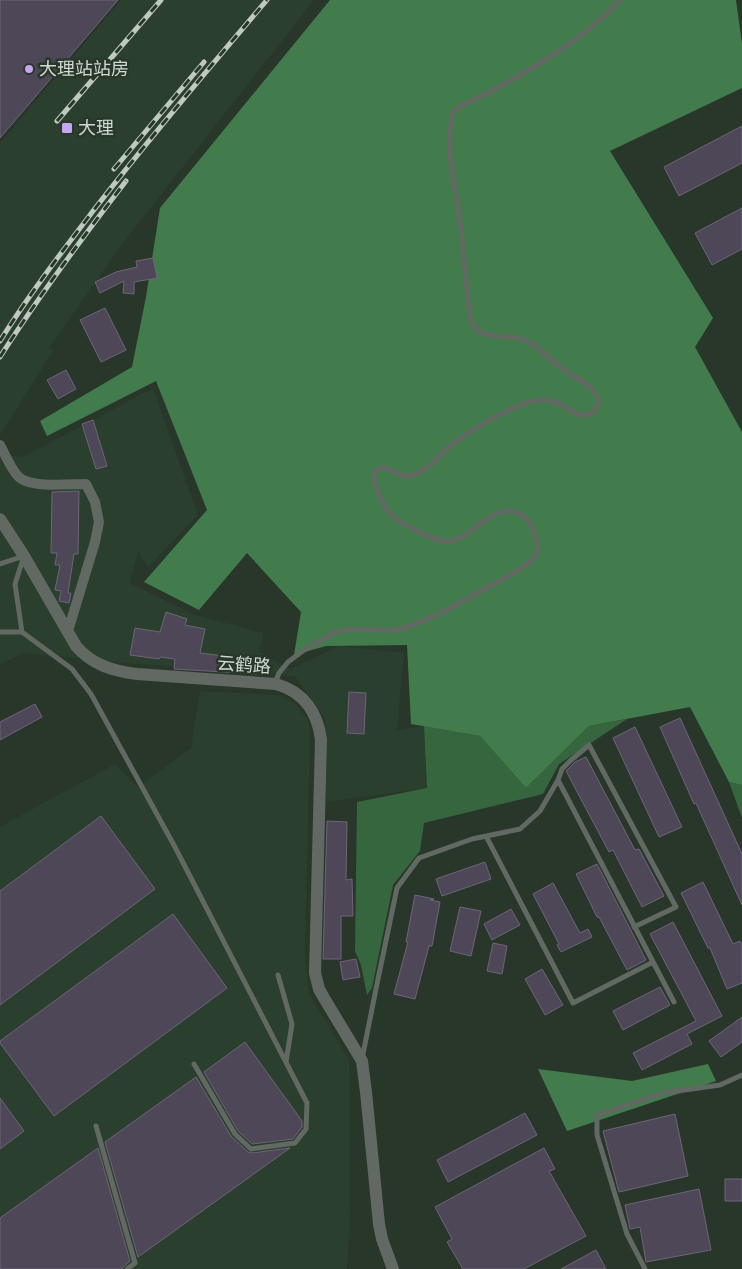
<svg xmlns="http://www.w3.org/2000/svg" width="742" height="1269" font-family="Helvetica,'Noto Sans SC',sans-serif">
	<rect width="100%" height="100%" fill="#29372a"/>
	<path fill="#2a3f2d" d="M121 0H314L120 247 49 348 53 351 0 435V143Z
		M153 388 198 515 148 567 138 552 130 583 195 615 264 633 259 651 290 669 339 646 404 653 397 730 424 726 427 788 326 802 325 718 295 676 113 662 24 653 0 664V454L23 457Z
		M200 691 278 695 294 703 307 718 310 730 305 957 309 994 349 1059 350 1220 347 1269H0V827L115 764 138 787 191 748Z"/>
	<path fill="#35663d" d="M627 719 559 764 543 794 424 823 420 851 393 885 372 988 367 995 361 965 355 951 357 802 427 788 424 726 480 736 526 788 589 726Z
		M729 782 742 785V818Z"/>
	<path fill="#437c4c" d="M330 0H736L742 44V88L610 151 713 318 695 347 742 432V785L729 782 690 707 589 726 526 788 480 736 411 724 407 645 326 646 294 655 301 612 247 553 199 610 144 582 207 510 156 381 47 436 40 421 132 367 146 297 160 208Z
		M708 1064 716 1081 567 1131 538 1069 632 1081Z"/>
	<path fill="#4e4758" stroke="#6d6578" d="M0 0H118L0 138Z
		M742 126V163L679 196 664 167Z
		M742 208V249L712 265 695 233Z
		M153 258 157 278 134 282V294L123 293 124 281 100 293 95 282 116 272 137 267 136 261Z
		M105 308 126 350 101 362 80 320Z
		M66 370 76 389 58 399 47 380Z
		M93 420 107 466 96 469 82 424Z
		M79 491 78 554H74L68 593H71L69 603 59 601 61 591 55 590 60 565H55L57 553H51L52 492Z
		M166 612 187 619 185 625 205 629 200 653 232 657 231 662H257V674L174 669 175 659 160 657 159 659 130 655 135 628 160 632Z
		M349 692 366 693 364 734 347 733Z
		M35 704 42 717 0 740V722Z
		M680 718 742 854V905L696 803 694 804 660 727Z
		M635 727 682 827 659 837 613 738Z
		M586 757 635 850 639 849 664 896 642 907 613 850 609 852 566 771 575 762Z
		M101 816 155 889 0 1005V891Z
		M327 821 347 822 346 880 352 879 353 916H341V959H323Z
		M485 862 491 879 442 896 436 879Z
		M597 864 646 960 627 970 599 917H597L576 874Z
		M703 882 733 944 740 941 742 945V983L727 989 710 948H708L681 893Z
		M553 883 580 933 588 929 592 937 561 952 557 945 559 944 533 894Z
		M415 895 434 899 430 900 440 902 432 946H429L415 999 394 994 408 942H406Z
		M460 907 481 911 471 956 450 951Z
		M511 909 520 925 492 940 484 924Z
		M173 914 227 988 54 1116 0 1043V1041Z
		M673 922 722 1016 687 1034 692 1044 642 1070 633 1053 696 1021 650 934Z
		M493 943 507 946 502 974 487 971Z
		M356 959 360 977 343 980 340 962Z
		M542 969 563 1005 545 1015 525 979Z
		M660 987 670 1005 623 1030 613 1011Z
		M742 1017V1042L721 1057 709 1041Z
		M245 1042 302 1121V1127L293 1139 252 1144 238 1131 204 1072Z
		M196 1077 231 1136 248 1152 252 1153 290 1148 138 1257 105 1142Z
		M0 1098 24 1131 0 1149Z
		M525 1113 537 1135 448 1182 437 1160Z
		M675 1114 688 1176 619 1192 603 1131Z
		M98 1148 130 1261 121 1269H0V1218Z
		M544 1148 555 1169 549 1171 586 1236 524 1269H463L447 1242 452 1239 435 1207Z
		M725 1179H742V1201H725Z
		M699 1189 711 1250 646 1262 640 1227 630 1229 625 1205Z
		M596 1250 606 1269H561Z"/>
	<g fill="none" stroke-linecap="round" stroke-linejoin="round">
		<path stroke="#626963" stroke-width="5" d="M0 564 24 556
			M0 632H22L72 669 91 694 176 849 307 1103 306 1129 295 1143 251 1149 235 1134 194 1064
			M22 632 15 584 23 559
			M275 683 279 673 288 662 304 650 336 632 348 629 378 630H395L413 625 441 613 514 573C522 568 532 562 537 554 538 550 537 546 537 543 534 528 526 511 509 511 484 512 470 540 449 541 439 542 423 534 414 529 402 524 389 516 383 503 379 496 370 477 376 471 384 462 396 475 404 476 409 477 414 475 418 473 432 467 439 455 450 446 470 430 508 408 533 401 539 400 546 399 552 401 566 404 577 422 593 412 596 409 598 406 598 402 599 397 595 393 592 389 584 381 573 376 564 370 551 361 539 346 525 340 511 334 494 339 480 332 472 327 470 318 469 309L461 229 450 155V132L452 115 455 110C469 101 485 95 499 87 542 63 586 37 620 0
			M558 780 674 1002
			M486 836 573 1003 653 962
			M278 975 292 1024 286 1062
			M362 1059 378 979 397 888 419 858 472 839 520 829 540 811 558 780 562 769 570 761 589 745 676 907 634 927
			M96 1126 135 1263 127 1269
			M645 1269 627 1234 597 1135V1115L663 1093 720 1085 742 1075"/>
		<path stroke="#626963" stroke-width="10" d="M0 445C5 454 12 472 20 478 33 488 69 484 86 484L95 502 99 522 95 542 68 631"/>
		<path stroke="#626963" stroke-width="12" d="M0 519 24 556 76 646C92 665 113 671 137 674L276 684C304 692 318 713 321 740L315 973 319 989 324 998 362 1061 366 1092 379 1224 382 1239 393 1269"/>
		<defs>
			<path id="rail" d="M57 121 161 0
				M114 169 204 62
				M0 341C28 296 61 253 93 211 149 139 208 69 267 0
				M0 357C39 296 82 238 126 181"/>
		</defs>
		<use href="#rail" stroke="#bfc9bf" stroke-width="5"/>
		<use href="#rail" stroke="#29372a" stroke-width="3" stroke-dasharray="9" stroke-linecap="butt"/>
	</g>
	<g fill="#c6a6f0" stroke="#29372a" stroke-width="2">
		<circle cx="29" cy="69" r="5"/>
		<rect x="61" y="122" width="12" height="12" rx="2.5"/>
	</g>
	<g text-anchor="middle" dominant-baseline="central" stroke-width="5" stroke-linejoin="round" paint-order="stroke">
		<g font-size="18" fill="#d0d9d0" stroke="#29372a" text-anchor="start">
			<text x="39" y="69">大理站站房</text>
			<text x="78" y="128">大理</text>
		</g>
		<g font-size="18" fill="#d0d9d0" stroke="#29372a">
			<text transform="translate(244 665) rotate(4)">云鹤路</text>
		</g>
	</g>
</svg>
